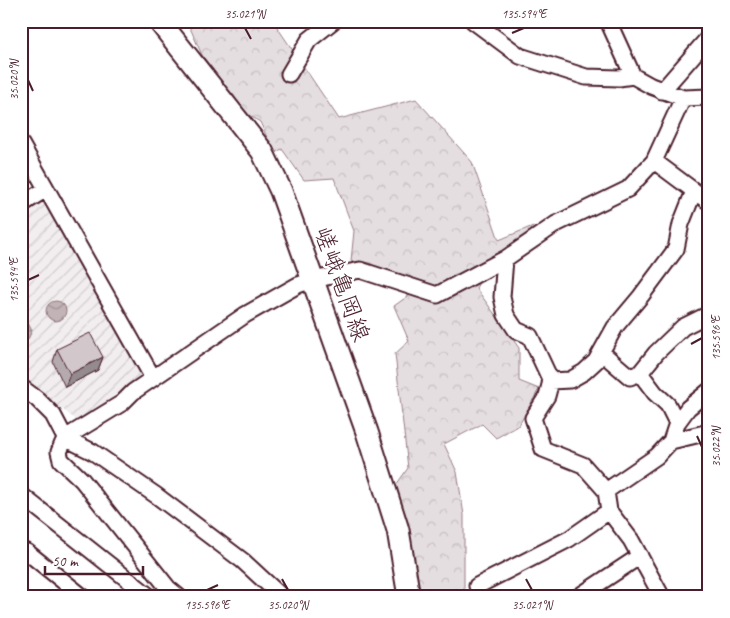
<svg xmlns="http://www.w3.org/2000/svg" width="730" height="618" font-family="Caveat,'Klee One',sans-serif">
	<defs>
		<pattern id="industrial-furrows" width="10" height="10" patternUnits="userSpaceOnUse" patternTransform="scale(1.25)"><rect width="10" height="10" fill="#f2eeef"/><path d="M-1 1l2-2M0 10L10 0M9 11l2-2" fill="none" stroke="#d1cccd"/></pattern>
		<pattern id="forest-crowns" width="20" height="18" patternUnits="userSpaceOnUse" patternTransform="scale(1.25)"><rect width="20" height="18" fill="#e5dee0"/><path d="M2 6a3 3 0 1 1 6 0M12 15a3 3 0 1 1 6 0" fill="none" stroke="#c6bec0"/></pattern>
		<pattern id="water-waves" width="16" height="10" patternUnits="userSpaceOnUse" patternTransform="scale(1.25)"><rect width="16" height="10" fill="#c1b3b6"/><path d="M0 5q4-4 8 0t8 0" fill="none" stroke="#9f9194"/></pattern>
	</defs>
	<rect width="100%" height="100%" fill="#fff"/>
	<filter id="ink" filterUnits="userSpaceOnUse"><feTurbulence type="fractalNoise" baseFrequency=".02" numOctaves="2"/><feDisplacementMap in="SourceGraphic" scale="10" xChannelSelector="R" yChannelSelector="G"/><feConvolveMatrix kernelMatrix="1 2 1 2 8 2 1 2 1" color-interpolation-filters="sRGB"/></filter>
	<g filter="url(#ink)">
		<path fill="url(#industrial-furrows)" d="M48 201 145 374 79 422 21 378V215L40 202Z"/>
		<path fill="url(#forest-crowns)" stroke="#987e86" d="M187 21H273L339 119 416 99 472 162 499 240 533 226 538 231 492 260 476 288 519 348V381L539 389 519 425 496 438 482 424 444 444 457 472 464 515V597H418L394 488 408 468 395 354 409 341 394 306 422 286 351 261 354 231 334 178 304 180 282 149 274 153 260 122 244 112 202 55Z"/>
		<path fill="url(#water-waves)" stroke="#91787e" d="M46 311a10 10 0 1 1 20 0a10 10 0 1 1-20 0Z
			M21 321 28 323 32 331 28 339 21 341Z"/>
		<g fill="none" stroke-linecap="round" stroke-linejoin="round">
			<defs>
				<path id="minor" d="M473 21 520 56 586 77 619 78 633 76
					M608 21 633 76 651 86 683 98 709 97
					M289 74 309 40 333 21
					M662 91 709 37
					M21 144 153 378
					M654 161 709 202
					M21 205 46 189
					M601 352 630 377 640 373 656 353 683 327 709 314
					M640 373 655 393 668 405 677 423
					M551 381 570 380 584 372 596 361 615 327 641 296 676 249 681 224 694 191
					M21 387 37 399 53 415 65 438 93 452 157 496 243 561 282 597
					M671 441 709 432
					M606 491 657 456 671 441 677 423 688 408 709 391
					M21 495 150 597
					M21 550 27 552 83 597
					M477 586 569 539 609 511
					M179 597 168 588 82 480 61 460 59 452 65 438 122 403 133 392 245 315 298 285 313 280 360 270 437 295 505 259
					M578 597 640 556
					M662 597 631 540 609 511 606 491 583 465 543 449 533 418 547 396 551 381 530 336 516 330 506 315 502 297 505 259 556 224 628 189 654 161 683 98"/>
				<path id="secondary" d="M159 21 262 151 281 191 367 432 398 530 409 597"/>
			</defs>
			<use href="#minor" stroke="#4a1f2b" stroke-width="19"/>
			<use href="#secondary" stroke="#4a1f2b" stroke-width="25"/>
			<use href="#minor" stroke="#fff" stroke-width="15"/>
			<use href="#secondary" stroke="#fff" stroke-width="21"/>
		</g>
		<path fill="#b5abaf" stroke="#4a1f2b" d="M57 349 103 357 98 370 65 387 53 362Z"/>
		<path fill="#938b8e" stroke="#4a1f2b" d="M103 357 98 370 65 387 70 374Z"/>
		<path fill="#d2c7cb" stroke="#4a1f2b" d="M90 333 103 357 70 374 57 349Z"/>
	</g>
	<path fill="none" stroke="#4a1f2b" stroke-width="2" d="M245 28 251 39M512 33 524 28M28 80 33 91M28 280 39 275M691 344 702 338M697 436 702 447M282 579 288 590M526 579 532 590M207 590 218 585"/>
	<g text-anchor="middle" dominant-baseline="central" stroke-width="5" stroke-linejoin="round" paint-order="stroke">
		<g font-size="24" fill="#4a1f2b" stroke="#fff">
			<text transform="translate(342 284) rotate(70)">嵯峨亀岡線</text>
		</g>
	</g>
	<rect width="730" height="618" fill="none" stroke="#fff" stroke-width="55"/>
	<path d="M45 566v8h98v-8" fill="none" stroke="#4a1f2b" stroke-width="2.5"/>
	<text x="52" y="566" font-size="15" fill="#4a1f2b" stroke="#ffffff" stroke-width="4" paint-order="stroke">50 m</text>
	<rect x="28" y="28" width="674" height="562" fill="none" stroke="#4a1f2b" stroke-width="2"/>
	<g font-size="12" text-anchor="middle" fill="#4a1f2b">
		<text x="245" y="18">35.021°N</text>
		<text x="524" y="18">135.594°E</text>
		<text transform="translate(14 80) rotate(-90)" y="4">35.020°N</text>
		<text transform="translate(14 280) rotate(-90)" y="4">135.594°E</text>
		<text transform="translate(716 338) rotate(-90)" y="4">135.596°E</text>
		<text transform="translate(716 447) rotate(-90)" y="4">35.022°N</text>
		<text x="207" y="609">135.596°E</text>
		<text x="288" y="609">35.020°N</text>
		<text x="532" y="609">35.021°N</text>
	</g>
</svg>
